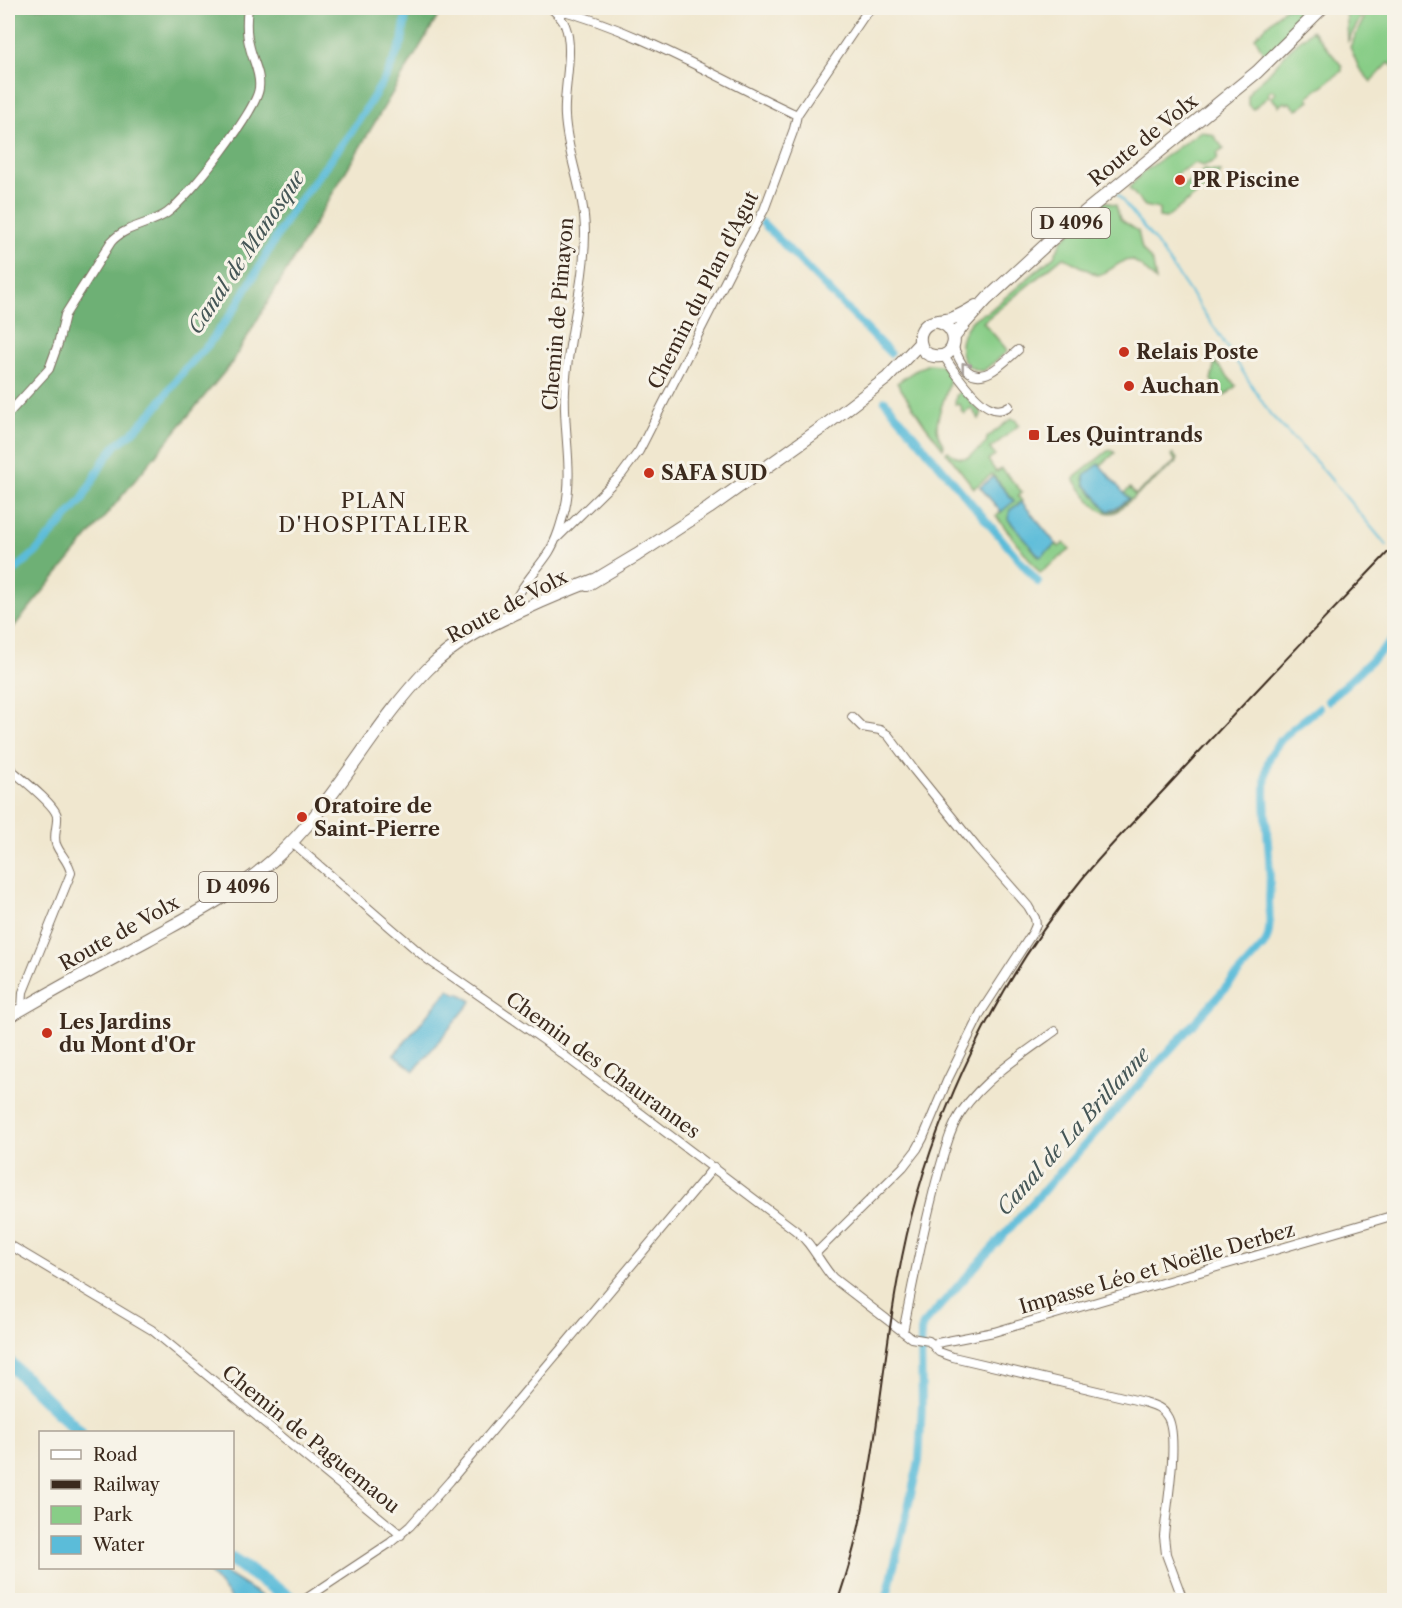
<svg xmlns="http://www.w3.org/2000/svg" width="1402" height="1608" font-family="'Libre Caslon Text',serif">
	<rect width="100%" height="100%" fill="#f7f3e8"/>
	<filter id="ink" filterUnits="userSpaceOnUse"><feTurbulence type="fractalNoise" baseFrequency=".0167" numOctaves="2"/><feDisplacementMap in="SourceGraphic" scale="12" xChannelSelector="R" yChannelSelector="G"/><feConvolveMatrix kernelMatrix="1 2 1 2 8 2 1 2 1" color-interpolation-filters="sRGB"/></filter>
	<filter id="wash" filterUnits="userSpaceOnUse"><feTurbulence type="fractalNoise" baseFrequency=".008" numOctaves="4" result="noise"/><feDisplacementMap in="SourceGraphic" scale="24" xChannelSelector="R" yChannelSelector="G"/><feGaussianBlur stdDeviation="1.35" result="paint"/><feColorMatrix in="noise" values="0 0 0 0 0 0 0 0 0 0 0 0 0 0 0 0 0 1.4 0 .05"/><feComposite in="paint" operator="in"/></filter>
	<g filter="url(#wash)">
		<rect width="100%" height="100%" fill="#f0e7cf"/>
		<path fill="#88cd87" stroke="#627c52" stroke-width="1.5" d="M1285 8H1313L1266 58 1255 37Z
			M1346 8H1366L1348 41Z
			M1369 8H1394V67L1389 63 1371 82 1359 68 1350 47Z
			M1312 30 1342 66V71L1309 96 1308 98 1310 100 1297 110 1289 102 1287 104 1284 102 1279 106 1271 97 1276 93 1272 90 1268 93 1269 96 1253 109 1248 105V97L1251 89 1267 75 1291 48Z
			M1201 131 1213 135 1224 149 1216 154 1218 157 1215 161 1203 166 1195 163 1179 172 1172 179 1180 188 1204 170 1221 172 1215 180 1166 218 1159 217V209L1145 206 1129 188 1142 173Z
			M1104 201 1116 205 1120 219 1138 231 1142 249 1153 263 1156 281 1142 267 1132 260C1117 260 1111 273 1097 275L1063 257 983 322 1008 351 983 371C947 368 959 318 988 312L1054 256 1063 239Z
			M1215 362 1236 386 1225 396 1211 380Z
			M928 364 941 365 950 374C950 393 933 416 938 434 939 438 942 442 944 446L943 448 925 425 897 383 913 372Z
			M963 389 966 391 970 402 982 413 979 419 971 408 964 414 961 410 962 408 959 404H955L956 396Z
			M1011 419 1016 420 1019 425 990 449 995 455 988 460 996 472 1002 469 1022 492 1018 496 1022 501 1010 510 1008 519 1039 557 1057 544 1059 547 1064 543 1070 550 1040 573 996 516 1014 501 992 474 974 488 946 452 948 451C965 466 972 455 986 443L987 438 1008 421Z
			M1110 449 1115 453 1101 465 1099 464 1084 476 1085 485 1108 511H1115L1129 499 1124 493 1130 488 1135 495 1176 461 1171 455 1173 454 1177 459V462L1116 512C1098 518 1085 493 1075 481V477Z"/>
		<path fill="#6eb074" stroke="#546d49" stroke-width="1.5" d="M8 8H443L231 364 8 634Z"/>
		<path fill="#5bbcd9" stroke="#4b737c" stroke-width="1.5" d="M1099 464 1129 499 1115 509 1108 511 1085 484 1084 476Z
			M993 477 1014 501 1001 512 980 487Z
			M1022 502 1056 544 1040 557 1008 519 1010 510Z
			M449 989 456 994 459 993 472 1001 414 1071 394 1055Z
			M205 1568H217L268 1600H232Z"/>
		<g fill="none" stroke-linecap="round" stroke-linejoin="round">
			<path stroke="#5bbcd9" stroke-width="2" d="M1117 194 1154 240 1218 333 1270 414 1319 465 1387 546"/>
			<path stroke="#5bbcd9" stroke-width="8" d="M763 223 890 353
				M885 401 1038 582
				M8 576 35 553 82 500 103 462 117 444 132 433 156 408 185 369 208 345 236 307 291 212 352 131 387 75 402 42 407 8
				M1328 701 1394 639
				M886 1600 919 1461 922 1405 921 1332 923 1325 1264 945C1272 933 1269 914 1269 900 1270 886 1270 872 1269 858 1268 834 1260 778 1270 757 1279 736 1302 722 1319 708"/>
			<path stroke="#5bbcd9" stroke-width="14" d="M8 1362 79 1432
				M232 1560 293 1600"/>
		</g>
	</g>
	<g filter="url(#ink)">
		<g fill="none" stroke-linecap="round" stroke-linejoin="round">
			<defs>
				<path id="minor" d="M553 8C639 30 717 78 797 115
					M953 346C957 354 961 366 968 371 984 385 1006 360 1018 350
					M943 355C952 369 976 403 991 408 997 411 1003 410 1009 406
					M8 414 49 369 58 344 65 315 111 242C126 225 150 225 167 213 188 198 257 111 259 88 261 74 253 61 250 48 246 34 246 22 248 8
					M557 538 622 474 639 451 734 264 764 210 794 129 797 115 864 16 872 8
					M511 618C511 595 537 571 549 552 557 539 561 524 565 509 574 471 563 430 565 391 567 338 585 286 585 233 585 192 567 156 565 116 563 89 575 50 565 25 562 18 556 13 551 8
					M8 767C18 776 55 804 57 816 58 825 53 835 56 844 60 855 69 861 71 873L23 992 22 1009
					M292 842 427 959 545 1041 795 1230C812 1243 819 1262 833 1278L911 1338 929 1341 939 1352 953 1357 1144 1402C1153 1405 1162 1407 1167 1416 1180 1435 1166 1510 1164 1536L1166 1554 1183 1600
					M8 1244 152 1330 401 1535
					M816 1253 903 1167 917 1149 923 1138 947 1081 981 1012 1033 932 1036 925 1035 918 1028 906 977 848 914 770 888 735 880 730 862 727 852 717
					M903 1332C914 1278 924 1224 939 1171 945 1151 950 1128 962 1111 983 1080 1024 1053 1055 1031
					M932 1344 994 1332 1388 1217
					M304 1600 390 1543 410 1526 450 1481 714 1167"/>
				<path id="primary" d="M938 322C962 328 957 360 934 356 918 354 915 332 928 324 934 320 944 321 951 319 959 316 968 311 976 306
					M954 337 964 324 987 299 1052 239 1257 72 1322 8
					M587 585 637 555 709 508 823 427 887 378 920 343
					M8 1017C53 991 100 965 147 940 190 916 236 893 273 860 335 805 370 729 427 670 455 641 491 624 527 608 549 598 571 589 594 580"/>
			</defs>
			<use href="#minor" stroke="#7a6c5c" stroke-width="10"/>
			<use href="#primary" stroke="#7a6c5c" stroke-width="14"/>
			<use href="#minor" stroke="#fff" stroke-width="8"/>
			<use href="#primary" stroke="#fff" stroke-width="12"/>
			<path stroke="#3b2a1e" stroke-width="2" d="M838 1600C845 1579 852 1557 857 1535 883 1423 885 1306 917 1195 949 1082 1007 970 1082 879 1110 844 1143 813 1174 779 1246 700 1321 623 1394 546"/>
		</g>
		<defs><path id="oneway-chevron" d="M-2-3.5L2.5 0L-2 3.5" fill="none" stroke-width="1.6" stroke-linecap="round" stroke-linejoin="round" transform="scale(1.5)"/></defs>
		<use stroke="#a79f9a" href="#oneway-chevron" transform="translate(965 366) rotate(-129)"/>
	</g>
	<g fill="#c8321e" stroke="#f7f3e8" stroke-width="2">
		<circle cx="1180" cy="180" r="6"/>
		<circle cx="1124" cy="352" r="6"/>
		<circle cx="1129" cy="386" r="6"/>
		<rect x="1028" y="429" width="12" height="12" rx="3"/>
		<circle cx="649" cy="473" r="6"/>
		<circle cx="302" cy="817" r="6"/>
		<circle cx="47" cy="1033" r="6"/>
	</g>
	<g text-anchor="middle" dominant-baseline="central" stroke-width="6" stroke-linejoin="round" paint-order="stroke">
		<g fill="#f7f3e8" stroke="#73665b" stroke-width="1.5">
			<rect x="1032" y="208" width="78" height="30" rx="4.5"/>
			<rect x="199" y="872" width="78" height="30" rx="4.5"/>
		</g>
		<g font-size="18" font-weight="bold" fill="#3b2a1e">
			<text x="1071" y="223">D 4096</text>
			<text x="238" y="887">D 4096</text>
		</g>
		<g font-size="20" fill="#3b2a1e" stroke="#f7f3e8">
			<text transform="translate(1143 140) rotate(-39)">Route de Volx</text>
			<text transform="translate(703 290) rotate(-63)">Chemin du Plan d'Agut</text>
			<text transform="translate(558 314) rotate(-85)">Chemin de Pimayon</text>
			<text transform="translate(507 606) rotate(-28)">Route de Volx</text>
			<text transform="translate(119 933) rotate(-29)">Route de Volx</text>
			<text transform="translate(603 1065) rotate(36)">Chemin des Chaurannes</text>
			<text transform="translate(1157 1268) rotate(-16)">Impasse Léo et Noëlle Derbez</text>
			<text transform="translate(311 1439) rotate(39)">Chemin de Paguemaou</text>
		</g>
		<g font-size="20" font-weight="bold" fill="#3b2a1e" stroke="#f7f3e8" text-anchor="start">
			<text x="1192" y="180">PR Piscine</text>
			<text x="1136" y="352">Relais Poste</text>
			<text x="1141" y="386">Auchan</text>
			<text x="1046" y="435">Les Quintrands</text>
			<text x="661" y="473">SAFA SUD</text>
			<text x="314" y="806">Oratoire de<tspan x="314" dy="23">Saint-Pierre</tspan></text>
			<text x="59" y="1022">Les Jardins<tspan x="59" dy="23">du Mont d'Or</tspan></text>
		</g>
		<g font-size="21" font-style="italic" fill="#455656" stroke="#f7f3e8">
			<text transform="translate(246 252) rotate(-56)">Canal de Manosque</text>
			<text transform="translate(1073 1131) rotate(-48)">Canal de La Brillanne</text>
		</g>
		<g font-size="21" letter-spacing="1.5" fill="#3b2a1e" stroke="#f7f3e8">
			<text x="374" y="500">PLAN<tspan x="374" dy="24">D'HOSPITALIER</tspan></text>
		</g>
	</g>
	<rect width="1402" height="1608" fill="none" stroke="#f7f3e8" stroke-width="30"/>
	<rect x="39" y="1431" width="195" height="138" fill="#f7f3e8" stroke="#aca397" stroke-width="1.5"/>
	<rect x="51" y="1450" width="30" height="9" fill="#ffffff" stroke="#aca397" stroke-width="1.5"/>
	<text x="93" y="1461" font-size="18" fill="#3b2a1e">Road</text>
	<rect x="51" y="1480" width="30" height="9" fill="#3b2a1e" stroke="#aca397" stroke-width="1.5"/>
	<text x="93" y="1491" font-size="18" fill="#3b2a1e">Railway</text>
	<rect x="51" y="1506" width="30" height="18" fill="#88cd87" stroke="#aca397" stroke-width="1.5"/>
	<text x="93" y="1521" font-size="18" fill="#3b2a1e">Park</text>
	<rect x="51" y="1536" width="30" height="18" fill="#5bbcd9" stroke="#aca397" stroke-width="1.5"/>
	<text x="93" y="1551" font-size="18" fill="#3b2a1e">Water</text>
</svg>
